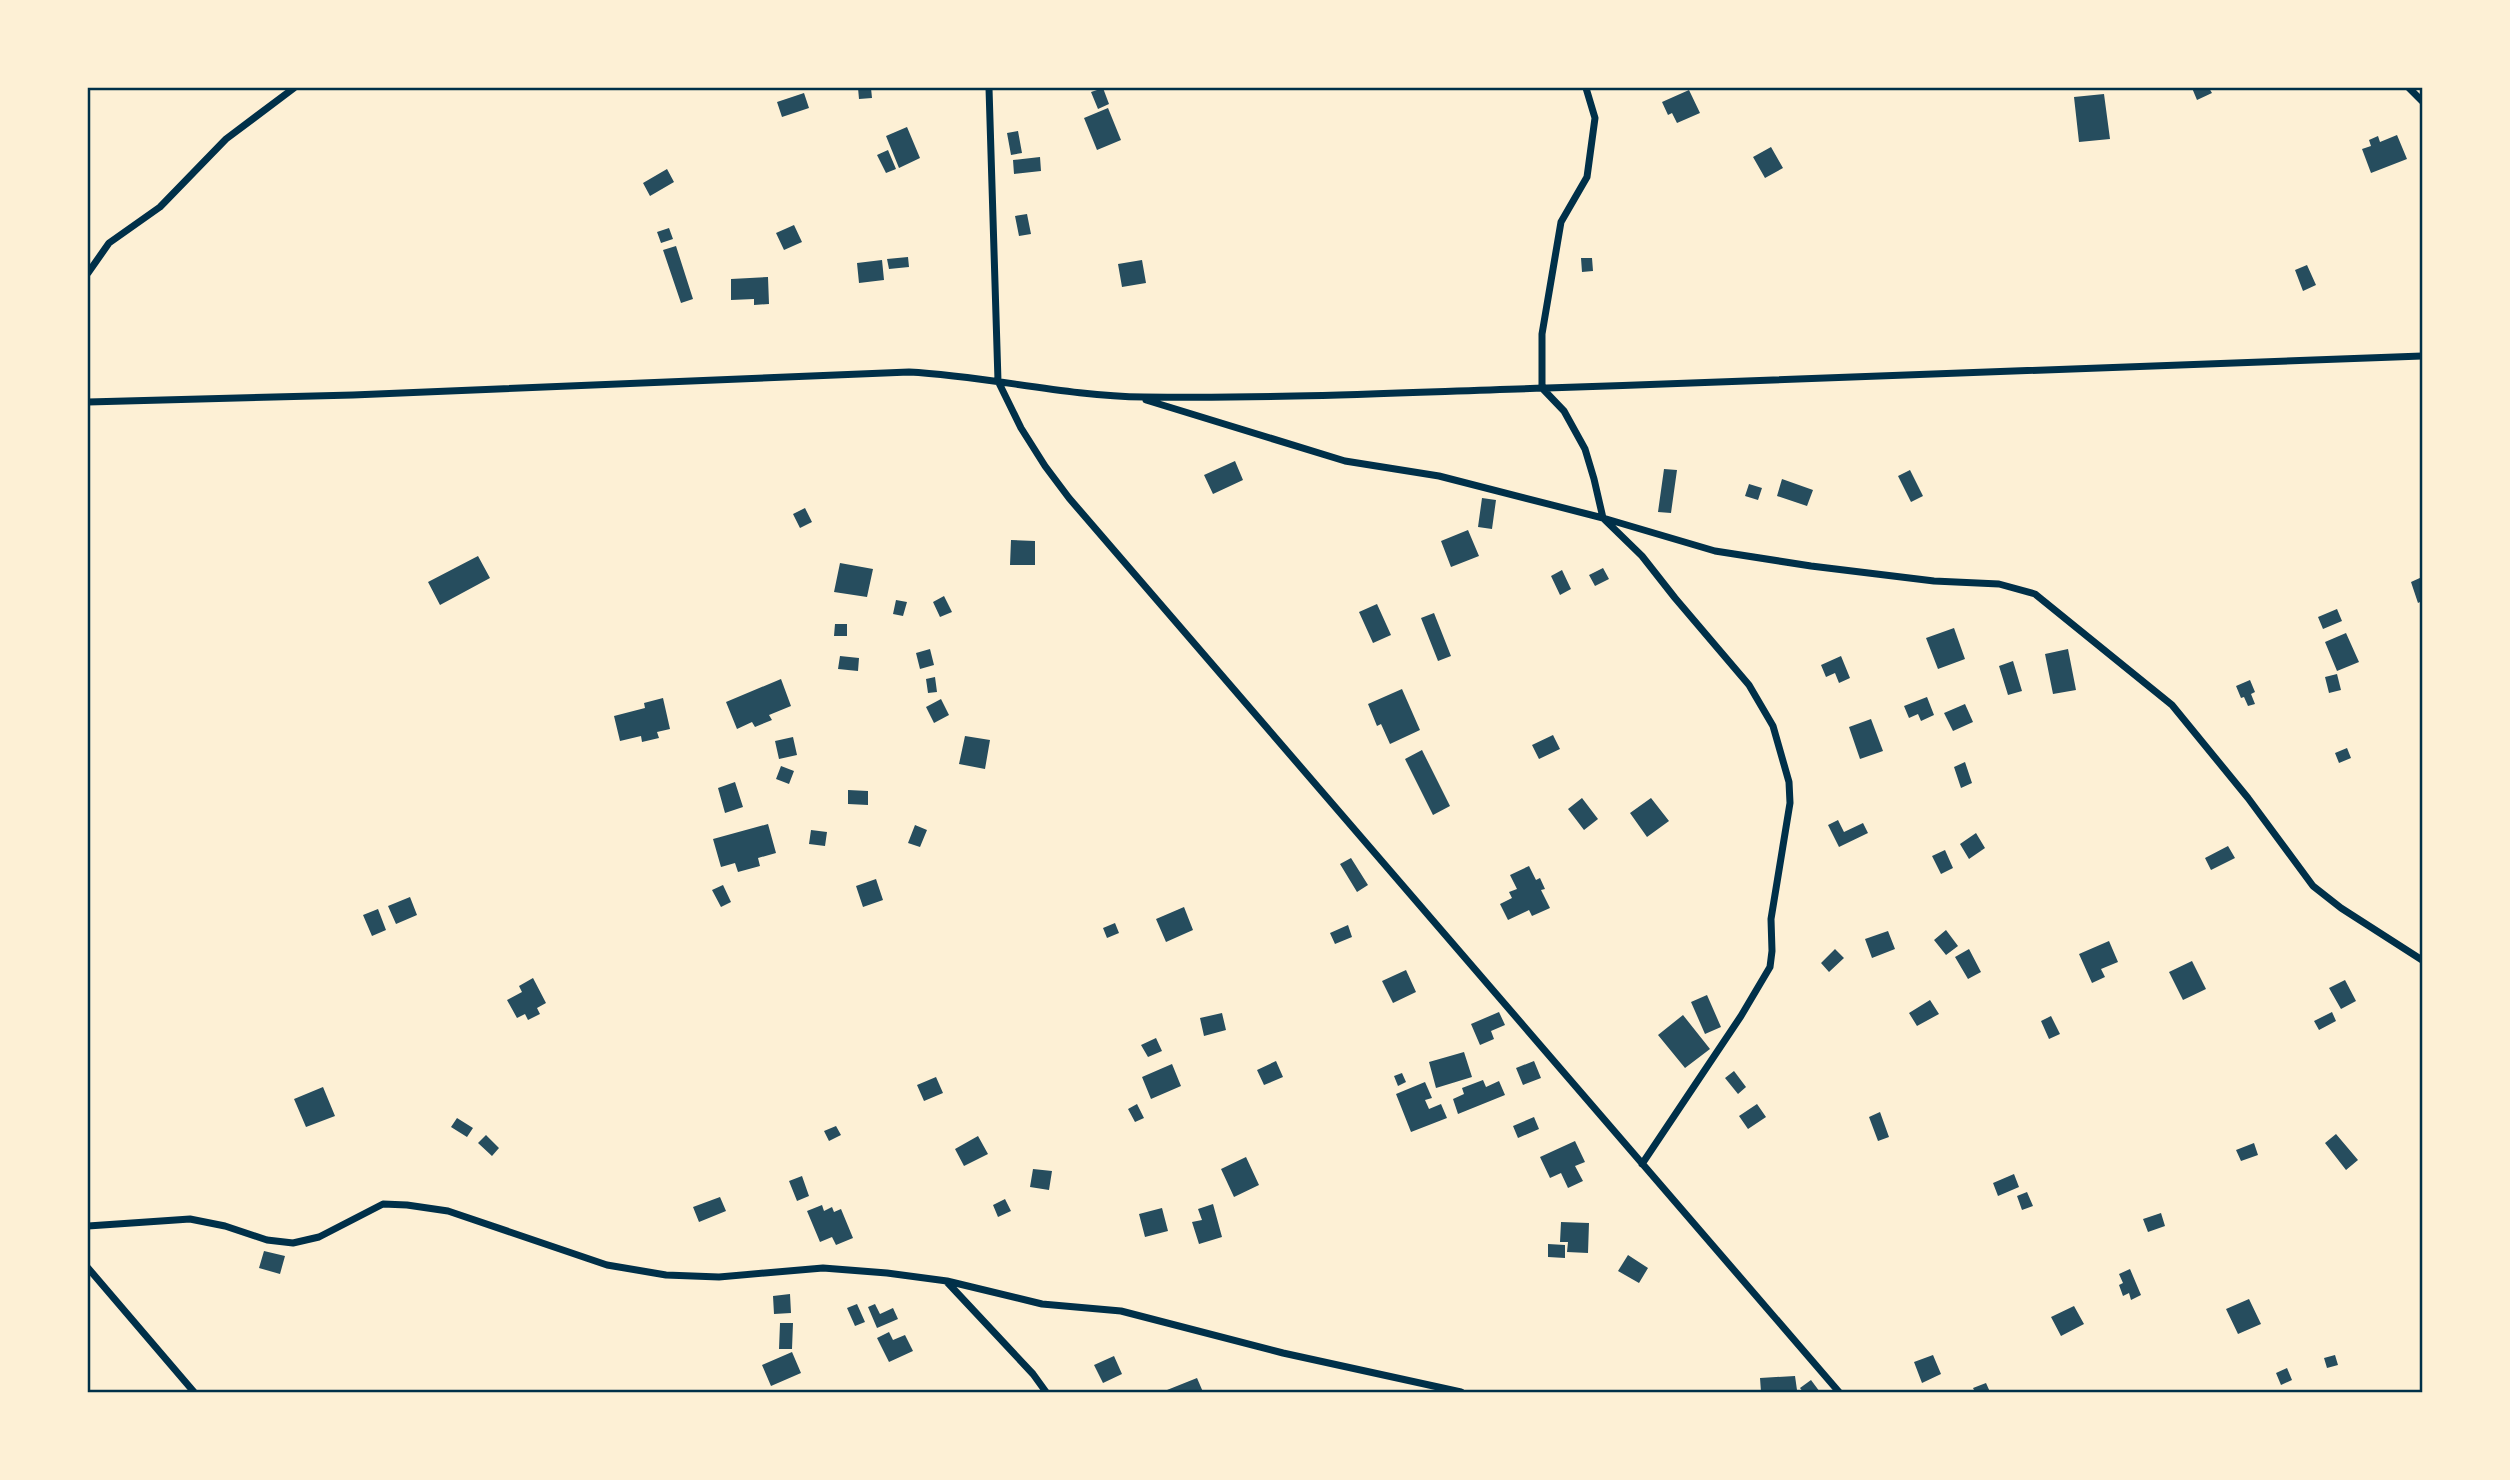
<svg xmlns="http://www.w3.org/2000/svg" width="2510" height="1480" font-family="'DejaVu Sans',sans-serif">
	<rect width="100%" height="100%" fill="#fdf0d5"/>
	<path fill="#264d5e" d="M858 88H871L872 98 859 99Z
		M1103 88 1109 104 1098 109 1091 92Z
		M2192 88H2209L2212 93 2197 100Z
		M1689 90 1700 113 1677 123 1672 113 1668 115 1662 102Z
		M804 93 809 108 782 117 777 102Z
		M2104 94 2110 139 2079 142 2074 97Z
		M1108 108 1121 140 1097 150 1084 118Z
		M907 127 920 158 899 168 886 136Z
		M1018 131 1022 153 1011 155 1007 133Z
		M2397 135 2407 159 2371 173 2362 149 2371 146 2369 140 2378 136 2380 142Z
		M1771 147 1783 168 1765 178 1753 157Z
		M888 150 896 169 886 173 877 155Z
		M1040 157 1041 171 1014 174 1013 160Z
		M667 169 674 182 650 196 643 183Z
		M1027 214 1031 234 1019 236 1015 216Z
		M794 225 802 242 784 250 776 233Z
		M669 228 673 239 661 243 657 232Z
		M676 246 693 299 681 303 663 250Z
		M908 257 909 267 889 269 887 259Z
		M1581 258H1592L1593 271 1582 272Z
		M882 260 884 280 859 283 857 263Z
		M1142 260 1146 283 1122 287 1118 264Z
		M2307 265 2316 285 2303 291 2295 270Z
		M768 277 769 304 754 305V299L731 300V279Z
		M1235 461 1243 480 1213 494 1204 475Z
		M1664 469 1677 470 1671 513 1658 512Z
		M1910 470 1923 496 1911 502 1898 476Z
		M1782 479 1813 490 1807 506 1777 496Z
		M1749 484 1762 488 1758 500 1745 496Z
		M1482 498 1496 500 1492 529 1478 527Z
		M805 508 812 522 800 528 793 514Z
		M1468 530 1479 556 1451 567 1441 541Z
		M1011 540 1035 541V565H1010Z
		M478 556 490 578 440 605 428 582Z
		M840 563 873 569 867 597 834 592Z
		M1603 568 1609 579 1595 586 1589 575Z
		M1562 570 1571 589 1560 595 1551 576Z
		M2422 577V601L2418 603 2411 582Z
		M944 596 952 612 940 617 933 602Z
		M896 600 907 602 903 616 893 614Z
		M1377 604 1391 635 1373 643 1359 612Z
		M2337 609 2342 621 2323 629 2318 617Z
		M1434 613 1451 656 1438 661 1421 618Z
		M835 624H847V636H834Z
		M1954 628 1965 659 1938 669 1926 638Z
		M2346 633 2359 662 2337 671 2325 642Z
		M930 649 934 665 920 669 916 653Z
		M2068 649 2076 690 2053 694 2045 654Z
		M840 656 859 658 858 671 838 669Z
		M1841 656 1850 678 1839 683 1835 673 1826 677 1821 665Z
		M2013 661 2022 691 2008 695 1999 666Z
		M2337 674 2341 690 2329 693 2325 677Z
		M935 677 937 692 928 693 926 679Z
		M781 679 791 706 769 715 772 720 755 727 752 722 737 729 726 702Z
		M2250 680 2255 692 2251 694 2255 704 2248 706 2244 697 2241 698 2236 686Z
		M1402 689 1420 730 1390 744 1381 724 1377 726 1368 704Z
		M1927 697 1934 715 1921 721 1918 714 1909 718 1904 706Z
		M663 698 670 729 657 732 659 738 642 742 641 736 620 741 614 716 645 708 644 703Z
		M941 699 949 715 934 723 926 707Z
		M1965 704 1973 722 1953 731 1944 713Z
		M1871 719 1883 751 1860 759 1849 727Z
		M1553 735 1560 749 1539 759 1532 745Z
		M965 736 990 740 985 769 959 764Z
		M793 737 797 755 779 759 775 741Z
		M2347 748 2351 758 2339 763 2335 753Z
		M1422 750 1450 806 1433 815 1405 759Z
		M1965 762 1972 783 1961 788 1954 767Z
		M781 766 794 771 789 784 776 779Z
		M735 782 743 807 725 813 718 788Z
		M848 790 868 791V805L848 804Z
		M1582 798 1598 819 1584 830 1568 809Z
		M1651 798 1669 821 1647 837 1630 813Z
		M1838 820 1844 832 1863 823 1868 833 1839 847 1828 825Z
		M768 824 776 853 758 858 760 866 738 872 735 863 721 867 713 839Z
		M915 825 927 830 920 847 908 843Z
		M811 830 827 832 825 846 809 844Z
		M1976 833 1985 848 1969 859 1960 844Z
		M2228 846 2235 858 2211 870 2205 858Z
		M1945 850 1953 868 1941 874 1932 856Z
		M1351 858 1368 885 1357 892 1340 864Z
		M1529 866 1536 880 1540 878 1545 889 1541 890 1550 908 1532 916 1529 910 1508 920 1500 904 1512 898 1509 892 1517 889 1510 875Z
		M876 879 883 900 863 907 856 886Z
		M723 885 731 902 721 907 712 890Z
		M410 897 417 915 396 924 388 906Z
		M1184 907 1193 930 1166 942 1156 919Z
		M378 909 386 930 372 936 363 915Z
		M1115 923 1119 933 1107 938 1103 928Z
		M1348 925 1352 937 1335 944 1330 933Z
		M1946 930 1958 946 1946 955 1934 940Z
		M1888 931 1895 949 1872 958 1865 939Z
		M2109 941 2118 962 2101 969 2105 977 2092 983 2079 954Z
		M1835 949 1844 958 1829 972 1821 963Z
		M1969 949 1981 972 1968 979 1955 957Z
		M2192 961 2206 989 2183 1000 2169 972Z
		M1406 970 1416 992 1393 1003 1382 981Z
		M533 978 546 1003 537 1008 540 1014 528 1020 525 1014 517 1018 507 1000 522 992 519 986Z
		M2345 980 2356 1001 2341 1009 2329 988Z
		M1707 995 1721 1027 1705 1034 1691 1002Z
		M1930 1000 1939 1014 1917 1026 1909 1013Z
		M1499 1012 1505 1025 1491 1031 1494 1039 1480 1045 1471 1024Z
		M2332 1012 2336 1021 2319 1030 2314 1021Z
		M1222 1013 1226 1030 1204 1036 1200 1018Z
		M1683 1015 1710 1049 1685 1068 1658 1035Z
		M2051 1016 2060 1034 2049 1039 2041 1021Z
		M1156 1038 1162 1051 1148 1057 1141 1045Z
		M1464 1052 1472 1077 1436 1088 1429 1062Z
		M1276 1061 1283 1077 1264 1085 1257 1070Z
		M1534 1061 1541 1078 1523 1085 1516 1068Z
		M1172 1064 1181 1086 1151 1099 1142 1077Z
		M1734 1071 1746 1087 1738 1094 1725 1078Z
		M1402 1073 1406 1082 1398 1086 1394 1076Z
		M936 1077 943 1093 924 1101 917 1085Z
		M1483 1080 1486 1087 1499 1081 1505 1095 1458 1114 1453 1099 1464 1094 1462 1088Z
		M1425 1082 1432 1098 1425 1100 1429 1109 1441 1104 1447 1118 1411 1132 1396 1094Z
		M323 1087 335 1116 306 1127 294 1099Z
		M1137 1104 1144 1118 1135 1122 1128 1109Z
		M1757 1104 1766 1117 1748 1129 1739 1116Z
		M1880 1112 1889 1137 1878 1141 1869 1117Z
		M1534 1117 1539 1129 1518 1138 1513 1126Z
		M457 1118 473 1128 467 1137 451 1127Z
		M836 1126 841 1135 829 1141 824 1131Z
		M2336 1134 2358 1160 2346 1170 2325 1143Z
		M486 1135 499 1148 492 1156 478 1143Z
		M978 1136 988 1154 964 1166 955 1149Z
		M1575 1141 1585 1162 1575 1166 1583 1181 1568 1188 1561 1173 1550 1178 1540 1157Z
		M2254 1143 2258 1155 2241 1161 2236 1150Z
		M1246 1157 1259 1185 1234 1197 1221 1169Z
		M1033 1169 1052 1171 1049 1190 1030 1187Z
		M2014 1174 2019 1187 1998 1196 1993 1183Z
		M802 1176 809 1196 797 1201 789 1181Z
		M2027 1192 2033 1206 2022 1210 2017 1196Z
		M720 1197 726 1211 699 1222 693 1207Z
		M1005 1199 1011 1211 998 1217 993 1205Z
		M1213 1204 1222 1237 1199 1244 1192 1222 1202 1220 1198 1209Z
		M822 1205 824 1211 832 1207 834 1212 841 1209 853 1238 836 1245 832 1237 820 1242 807 1211Z
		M1162 1208 1168 1231 1145 1237 1139 1214Z
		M2161 1213 2165 1226 2148 1232 2143 1219Z
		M1561 1222 1589 1223 1588 1253 1567 1252 1568 1242H1560Z
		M1548 1244 1565 1245V1258L1548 1257Z
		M264 1251 285 1256 280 1274 259 1268Z
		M1628 1255 1648 1268 1639 1283 1618 1271Z
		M2130 1269 2141 1295 2131 1300 2129 1293 2123 1296 2119 1285 2123 1283 2119 1274Z
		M790 1294 791 1313 774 1314 773 1296Z
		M2249 1299 2261 1324 2238 1334 2226 1309Z
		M857 1304 865 1322 855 1326 847 1308Z
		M875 1304 880 1314 893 1308 898 1319 877 1328 868 1307Z
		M2074 1306 2084 1324 2061 1336 2051 1317Z
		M780 1323H793L792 1349H779Z
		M889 1332 893 1340 905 1335 913 1351 889 1362 877 1338Z
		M792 1352 801 1373 771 1386 762 1365Z
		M1933 1355 1941 1374 1922 1383 1914 1362Z
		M2335 1355 2338 1365 2327 1368 2324 1358Z
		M1114 1356 1122 1374 1103 1383 1094 1365Z
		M2287 1368 2292 1380 2281 1385 2276 1373Z
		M1795 1376 1797 1390 1761 1392 1760 1378Z
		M1197 1378 1203 1392H1162Z
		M1811 1380 1820 1392H1803L1800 1388Z
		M1986 1383 1990 1392H1975L1973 1388Z"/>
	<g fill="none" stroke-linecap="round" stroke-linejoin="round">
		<path stroke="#003049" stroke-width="7" d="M989 88 998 381 1021 428 1045 466 1069 498 1839 1392
			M1586 88 1595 118 1587 177 1561 222 1542 334V388L1564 411 1585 449 1594 479 1603 518 1642 556 1675 598 1749 685 1773 726 1789 782 1790 803 1771 919 1772 951 1770 967 1741 1016 1642 1164
			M2409 88 2422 101
			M88 273 109 243 160 207 226 139 294 88
			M1146 400 1345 461 1439 476 1603 518 1715 551 1811 566 1934 581 1999 584 2035 594 2172 705 2248 798 2313 886 2341 908 2422 960
			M88 402 353 395 909 372C987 376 1065 396 1144 397 1278 399 1412 392 1547 388 1839 379 2131 367 2422 356
			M88 1226 190 1219 225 1226 267 1240 293 1243 319 1237 383 1204 407 1205 448 1211 607 1265 666 1275 719 1277 823 1268 887 1273 947 1281 1042 1304 1121 1311 1283 1353 1461 1392
			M88 1268 194 1392
			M947 1282 1033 1374 1046 1392"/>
	</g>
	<rect width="2510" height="1480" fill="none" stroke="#fdf0d5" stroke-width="178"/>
	<rect x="89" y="89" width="2332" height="1302" fill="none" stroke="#003049" stroke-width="2.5"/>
</svg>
